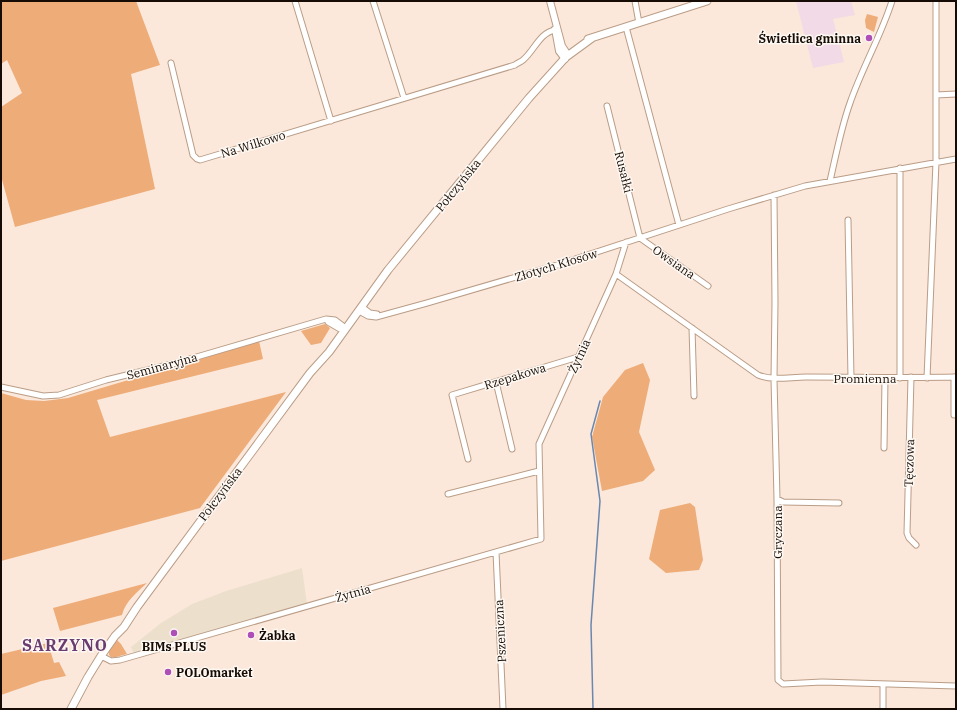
<svg xmlns="http://www.w3.org/2000/svg" width="957" height="710" font-family="'IBM Plex Serif',serif">
	<rect width="100%" height="100%" fill="#fbe8da"/>
	<path fill="#ece0cc" d="M302 568 307 604 134 654 131 647 161 623 192 604 226 591Z"/>
	<path fill="#f2dae6" d="M796 1H851L855 15 833 19 844 62 813 68Z"/>
	<path fill="#eeac78" d="M1 1H136L160 65 131 74 155 189 15 227 1 176V107L22 93 7 60 1 64Z
		M867 14 878 17 874 32 866 28 865 20Z
		M325 324 330 328 321 343 311 345 301 331Z
		M259 341 263 359 97 400 110 437 286 392 200 508 1 561V393L26 400 44 401 68 398Z
		M643 363 650 380 639 432 655 470 643 481 602 491 592 437 603 397 625 370Z
		M690 503 695 507 703 560 699 570 666 573 649 559 660 510Z
		M147 583C137 592 125 602 122 615L60 631 53 608Z
		M117 640 121 644 127 654 116 657H111L109 655V650Z
		M48 643 54 663 59 662 66 676 41 681 1 695V654Z"/>
	<g fill="none" stroke-linecap="round" stroke-linejoin="round">
		<path stroke="#6987af" stroke-width="1.5" d="M593 709 591 625 600 501 591 434 600 401"/>
		<defs>
			<path id="minor" d="M295 1 331 121
				M373 1 404 98
				M635 1 639 23
				M626 27 679 225
				M171 63 193 155 197 159 200 160 515 65C517 63 521 62 523 60 535 50 539 33 555 30
				M936 95 956 94
				M607 106 640 238 708 286
				M830 181C836 155 841 128 850 103 862 68 881 36 892 1
				M774 195 775 302 774 379 777 499 778 680 783 684 822 682 956 686
				M848 220 851 378
				M616 274 758 375C773 381 790 377 806 377 856 377 906 378 956 377
				M362 307 370 313 377 314
				M359 311 368 316 376 317 427 303 557 265 728 209 805 186 956 159
				M328 322 340 329
				M692 328 694 396
				M911 377 907 533 909 538 916 545
				M954 377V415
				M900 378V168
				M927 378 936 162V1
				M496 382 512 449
				M1 387 43 396 59 395 106 380 176 363 326 319 335 320 343 326
				M884 448 885 378
				M468 459 452 395 578 357
				M448 494 539 471
				M777 499 783 502 839 503
				M496 552 503 709
				M101 656 111 661 120 660 541 539 539 444 616 274 626 242
				M883 709V684"/>
			<path id="tertiary" d="M550 1 562 46 568 55
				M555 29 559 51 565 59"/>
			<path id="secondary" d="M588 39 707 1
				M71 709 88 677 101 656 115 636 124 627 137 607 310 373 329 352 388 270 529 98 566 57 592 38"/>
		</defs>
		<use href="#minor" stroke="#ba9d87" stroke-width="7"/>
		<use href="#tertiary" stroke="#ba9d87" stroke-width="8"/>
		<use href="#secondary" stroke="#ba9d87" stroke-width="9"/>
		<use href="#minor" stroke="#fff" stroke-width="5"/>
		<use href="#tertiary" stroke="#fff" stroke-width="6"/>
		<use href="#secondary" stroke="#fff" stroke-width="7"/>
	</g>
	<g fill="#ae4fb8" stroke="#fef8f3" stroke-width="1.5">
		<circle cx="869" cy="38" r="4"/>
		<circle cx="174" cy="633" r="4"/>
		<circle cx="251" cy="635" r="4"/>
		<circle cx="168" cy="672" r="4"/>
	</g>
	<g text-anchor="middle" dominant-baseline="central" stroke-width="3" stroke-linejoin="round" paint-order="stroke">
		<g font-size="12" font-weight="bold" fill="#160c05" stroke="#fef8f3" text-anchor="start">
			<text x="861" y="38" text-anchor="end">Świetlica gminna</text>
			<text x="259" y="635">Żabka</text>
			<text x="174" y="646" text-anchor="middle">BIMs PLUS</text>
			<text x="176" y="672">POLOmarket</text>
		</g>
		<g font-size="12" fill="#160c05" stroke="#fef8f3">
			<text transform="translate(253 144) rotate(-17)">Na Wilkowo</text>
			<text transform="translate(624 172) rotate(76)">Rusałki</text>
			<text transform="translate(458 185) rotate(-51)">Połczyńska</text>
			<text transform="translate(674 262) rotate(35)">Owsiana</text>
			<text transform="translate(556 265) rotate(-17)">Złotych Kłosów</text>
			<text transform="translate(579 356) rotate(-65)">Żytnia</text>
			<text transform="translate(162 366) rotate(-15)">Seminaryjna</text>
			<text transform="translate(515 376) rotate(-17)">Rzepakowa</text>
			<text x="865" y="378">Promienna</text>
			<text transform="translate(909 463) rotate(-88)">Tęczowa</text>
			<text transform="translate(220 494) rotate(-53)">Połczyńska</text>
			<text transform="translate(777 532) rotate(-90)">Gryczana</text>
			<text transform="translate(353 593) rotate(-16)">Żytnia</text>
			<text transform="translate(500 631) rotate(-93)">Pszeniczna</text>
		</g>
		<g font-size="16" font-weight="bold" letter-spacing="1" fill="#6b3c70" stroke="#fef8f3">
			<text x="65" y="645">SARZYNO</text>
		</g>
	</g>
	<rect width="957" height="710" fill="none" stroke="#160c05" stroke-width="4"/>
</svg>
